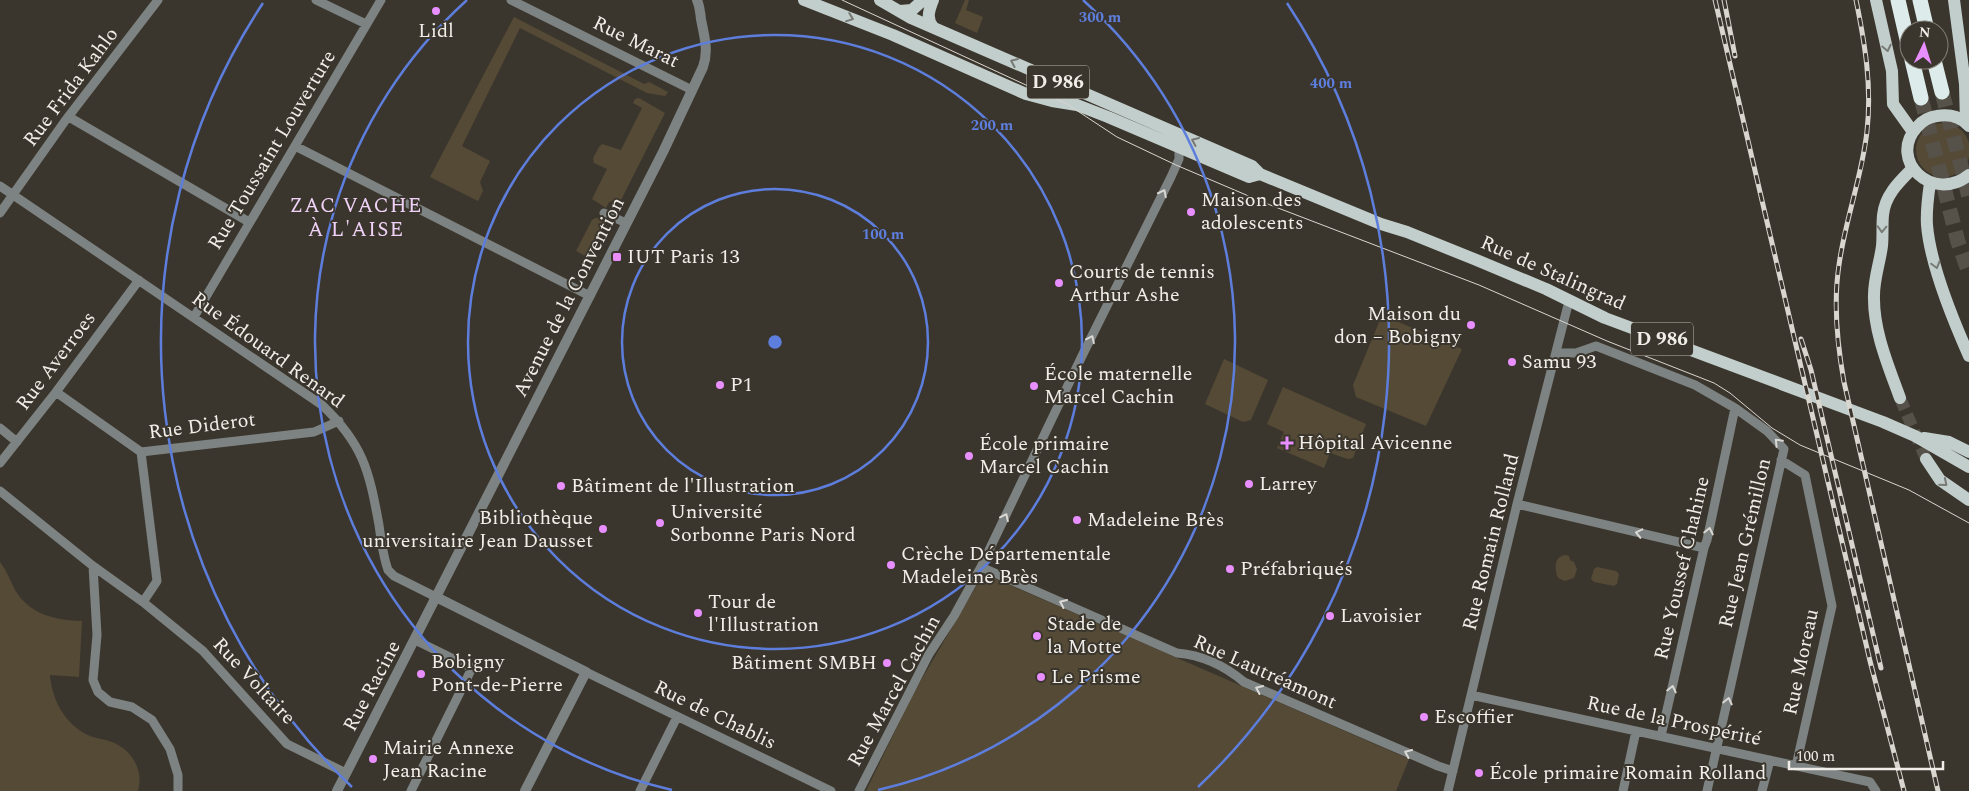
<svg xmlns="http://www.w3.org/2000/svg" width="1969" height="791" font-family="Spectral,serif">
	<rect width="100%" height="100%" fill="#3b362d"/>
	<path fill="#554a36" d="M965 0H969L966 10 983 17 977 33 955 23Z
		M514 17 644 84 649 82 668 92 665 96 647 93 520 28 462 146 490 161 480 182 483 191 478 201 430 177Z
		M639 98 665 113 621 200 609 202 606 208 592 199 607 169 594 163 593 158 599 147 602 144 621 150 642 108 633 103 635 99Z
		M1916 150a27 27 0 1 1 54 0a27 27 0 1 1-54 0Z
		M595 218H601L606 228 591 259 576 251 592 220Z
		M1382 315 1462 349 1426 426 1356 397 1353 385Z
		M1224 359 1268 380 1251 420 1243 422 1205 404Z
		M1283 387 1366 424 1353 458 1348 459 1330 453 1324 468 1277 448 1284 432 1267 424Z
		M1566 555 1569 556 1570 560 1574 562 1577 569 1574 578 1565 581 1558 578C1554 569 1554 556 1566 555Z
		M0 562C7 571 10 580 15 590 30 615 55 620 82 621L79 677 50 675C52 700 65 725 90 736 97 739 105 739 112 742 132 750 144 770 138 791H0Z
		M1597 567 1616 571 1619 574 1617 584 1614 586 1594 582 1591 579 1594 569Z
		M989 576 1409 759 1396 791H866L913 694 981 578Z"/>
	<g fill="none" stroke-linecap="round" stroke-linejoin="round">
		<path stroke="#565149" stroke-width="12" stroke-dasharray="12 6" stroke-linecap="butt" d="M1900 398 1926 459"/>
		<path stroke="#565149" stroke-width="15" stroke-dasharray="15 8" stroke-linecap="butt" d="M1942 92 1969 197
			M1921 98 1958 242 1969 273"/>
		<path stroke="#7d8382" stroke-width="9" d="M316 0 366 24
			M511 0 692 90
			M69 117 249 222
			M295 146 590 296
			M0 186 322 405C363 444 369 470 379 525 381 540 383 556 388 570L394 576 436 597
			M0 213 65 121 158 0
			M604 213 626 223
			M194 317 381 0
			M1557 353H1576L1596 346 1695 385 1735 408 1767 431 1784 449 1707 791
			M56 392 141 452 314 432 339 421
			M0 428 17 442
			M141 452 157 581 143 602 203 651 287 744 346 773
			M1781 460 1805 475 1832 606 1796 766
			M0 463 56 392 139 280
			M0 491 93 566 143 602
			M1517 504 1704 548
			M93 566 97 635 93 680 98 692 110 702 132 707 152 720 170 749 178 775V791
			M981 567 1177 653C1201 655 1225 666 1244 682L1438 766 1453 771
			M586 672 831 791
			M1471 695 1870 782 1876 791
			M1661 736 1704 548 1707 540 1735 408
			M411 791 472 668 415 640
			M640 791 677 717
			M859 791 929 654 954 616 981 567 1081 358 1171 177 1179 159V148
			M1448 791 1517 504 1569 301
			M1623 791 1636 731
			M1762 791 1770 760"/>
		<path stroke="#7d8382" stroke-width="10" d="M436 597 586 672 525 791
			M337 791 663 152 703 67C709 50 704 36 701 19 700 12 700 7 697 0"/>
		<path stroke="#c2cecc" stroke-width="12" d="M804 0 893 35 1026 94 1052 101 1077 105 1108 117 1249 177 1260 174
			M880 0 911 18 1252 166 1260 174 1381 224 1407 232 1474 259 1546 289 1605 318 1883 422 1915 436 1969 467
			M933 0C929 10 926 19 933 27
			M1876 0 1892 71 1893 104 1913 132
			M1954 0 1965 84 1966 123
			M900 11 912 10 923 0
			M1969 126C1960 116 1949 114 1937 116 1929 117 1922 121 1917 127 1887 160 1933 204 1969 175
			M1930 183C1928 197 1926 210 1927 225 1930 263 1953 320 1969 356
			M1900 398C1888 365 1873 330 1874 295 1874 278 1880 262 1882 246 1883 236 1882 225 1883 215 1885 195 1899 182 1913 168
			M1924 438 1949 442 1969 452
			M1926 459 1940 480 1969 500"/>
		<path stroke="#ddecea" stroke-width="15" d="M1898 0 1909 48
			M1920 0 1927 30
			M1912 60 1921 98
			M1934 60 1942 92"/>
		<path stroke="#d9d5cf" stroke-width="1" d="M842 0 1067 104 1117 137 1176 165 1265 203 1479 285 1607 341 1714 383 1730 393 1772 428 1800 445 1909 490 1969 523"/>
		<defs>
			<path id="rail" d="M1715 0 1870 661 1904 791
				M1724 0 1735 56
				M1856 0C1865 44 1872 86 1867 131 1862 177 1845 220 1839 265 1833 304 1837 343 1844 382L1938 791
				M1801 339 1811 370 1881 668"/>
		</defs>
		<use href="#rail" stroke="#d9d5cf" stroke-width="5"/>
		<use href="#rail" stroke="#3b362d" stroke-width="3" stroke-dasharray="9" stroke-linecap="butt"/>
	</g>
	<defs><path id="oneway-chevron" d="M-2-3.5L2.5 0L-2 3.5" fill="none" stroke-width="1.6" stroke-linecap="round" stroke-linejoin="round" transform="scale(1.25)"/></defs>
	<g stroke="#787a75">
		<use href="#oneway-chevron" transform="translate(850 18) rotate(21)"/>
		<use href="#oneway-chevron" transform="translate(1887 48) rotate(78)"/>
		<use href="#oneway-chevron" transform="translate(1014 62) rotate(-157)"/>
		<use href="#oneway-chevron" transform="translate(1195 141) rotate(-156)"/>
		<use href="#oneway-chevron" transform="translate(1882 229) rotate(92)"/>
		<use href="#oneway-chevron" transform="translate(1936 265) rotate(74)"/>
		<use href="#oneway-chevron" transform="translate(1944 483) rotate(40)"/>
	</g>
	<g stroke="#dad8d4">
		<use href="#oneway-chevron" transform="translate(1163 193) rotate(-63)"/>
		<use href="#oneway-chevron" transform="translate(1091 339) rotate(-64)"/>
		<use href="#oneway-chevron" transform="translate(1778 442) rotate(-134)"/>
		<use href="#oneway-chevron" transform="translate(1005 517) rotate(-64)"/>
		<use href="#oneway-chevron" transform="translate(1709 531) rotate(-78)"/>
		<use href="#oneway-chevron" transform="translate(1639 533) rotate(-167)"/>
		<use href="#oneway-chevron" transform="translate(1063 603) rotate(-156)"/>
		<use href="#oneway-chevron" transform="translate(1259 689) rotate(-156)"/>
		<use href="#oneway-chevron" transform="translate(1672 689) rotate(-77)"/>
		<use href="#oneway-chevron" transform="translate(1728 701) rotate(-77)"/>
		<use href="#oneway-chevron" transform="translate(1408 753) rotate(-156)"/>
	</g>
	<g fill="none" stroke="#5d7edd" stroke-width="2.5">
		<circle cx="775" cy="342" r="153"/>
		<circle cx="775" cy="342" r="307"/>
		<path d="M672 790A460 460 0 0 1 467 0M1083 0A460 460 0 0 1 878 790"/>
		<path d="M352 787A614 614 0 0 1 263 3M1287 3A614 614 0 0 1 1198 787"/>
	</g>
	<g fill="#e98efe" stroke="#3b362d" stroke-width="2">
		<circle cx="436" cy="11" r="5"/>
		<circle cx="1191" cy="212" r="5"/>
		<rect x="612" y="252" width="10" height="10" rx="2.5"/>
		<circle cx="1059" cy="283" r="5"/>
		<circle cx="1471" cy="325" r="5"/>
		<circle cx="1512" cy="362" r="5"/>
		<circle cx="720" cy="385" r="5"/>
		<circle cx="1034" cy="386" r="5"/>
		<path d="M1284.5 435.5h5v5h5v5h-5v5h-5v-5h-5v-5h5z"/>
		<circle cx="969" cy="456" r="5"/>
		<circle cx="1249" cy="484" r="5"/>
		<circle cx="561" cy="486" r="5"/>
		<circle cx="1077" cy="520" r="5"/>
		<circle cx="660" cy="523" r="5"/>
		<circle cx="603" cy="529" r="5"/>
		<circle cx="891" cy="565" r="5"/>
		<circle cx="1230" cy="569" r="5"/>
		<circle cx="698" cy="613" r="5"/>
		<circle cx="1330" cy="616" r="5"/>
		<circle cx="1037" cy="636" r="5"/>
		<circle cx="887" cy="663" r="5"/>
		<circle cx="421" cy="674" r="5"/>
		<circle cx="1041" cy="677" r="5"/>
		<circle cx="1424" cy="717" r="5"/>
		<circle cx="373" cy="759" r="5"/>
		<circle cx="1479" cy="773" r="5"/>
	</g>
	<g text-anchor="middle" dominant-baseline="central" stroke-width="4" stroke-linejoin="round" paint-order="stroke">
		<g fill="#3b362d" stroke="#bab6b0" stroke-width="1">
			<rect x="1027" y="65.5" width="62" height="33" rx="4"/>
			<rect x="1631" y="322.5" width="62" height="33" rx="4"/>
		</g>
		<g font-size="19" font-weight="bold" fill="#f1ede8">
			<text x="1058" y="82">D 986</text>
			<text x="1662" y="339">D 986</text>
		</g>
		<g font-size="20" fill="#f1ede8" stroke="#3b362d" text-anchor="start">
			<text x="436" y="31" text-anchor="middle">Lidl</text>
			<text x="1201" y="200">Maison des<tspan x="1201" dy="23">adolescents</tspan></text>
			<text x="627" y="257">IUT Paris 13</text>
			<text x="1069" y="272">Courts de tennis<tspan x="1069" dy="23">Arthur Ashe</tspan></text>
			<text x="1461" y="314" text-anchor="end">Maison du<tspan x="1461" dy="23">don – Bobigny</tspan></text>
			<text x="1522" y="362">Samu 93</text>
			<text x="1044" y="374">École maternelle<tspan x="1044" dy="23">Marcel Cachin</tspan></text>
			<text x="730" y="385">P1</text>
			<text x="1298" y="443">Hôpital Avicenne</text>
			<text x="979" y="444">École primaire<tspan x="979" dy="23">Marcel Cachin</tspan></text>
			<text x="1259" y="484">Larrey</text>
			<text x="571" y="486">Bâtiment de l'Illustration</text>
			<text x="670" y="512">Université<tspan x="670" dy="23">Sorbonne Paris Nord</tspan></text>
			<text x="593" y="518" text-anchor="end">Bibliothèque<tspan x="593" dy="23">universitaire Jean Dausset</tspan></text>
			<text x="1087" y="520">Madeleine Brès</text>
			<text x="901" y="554">Crèche Départementale<tspan x="901" dy="23">Madeleine Brès</tspan></text>
			<text x="1240" y="569">Préfabriqués</text>
			<text x="708" y="602">Tour de<tspan x="708" dy="23">l'Illustration</tspan></text>
			<text x="1340" y="616">Lavoisier</text>
			<text x="1047" y="624">Stade de<tspan x="1047" dy="23">la Motte</tspan></text>
			<text x="431" y="662">Bobigny<tspan x="431" dy="23">Pont-de-Pierre</tspan></text>
			<text x="877" y="663" text-anchor="end">Bâtiment SMBH</text>
			<text x="1051" y="677">Le Prisme</text>
			<text x="1434" y="717">Escoffier</text>
			<text x="383" y="748">Mairie Annexe<tspan x="383" dy="23">Jean Racine</tspan></text>
			<text x="1489" y="773">École primaire Romain Rolland</text>
		</g>
		<g font-size="20" fill="#f1ede8" stroke="#3b362d">
			<text transform="translate(636 42) rotate(26)">Rue Marat</text>
			<text transform="translate(71 87) rotate(-53)">Rue Frida Kahlo</text>
			<text transform="translate(272 150) rotate(-59)">Rue Toussaint Louverture</text>
			<text transform="translate(1553 273) rotate(24)">Rue de Stalingrad</text>
			<text transform="translate(569 297) rotate(-63)">Avenue de la Convention</text>
			<text transform="translate(268 350) rotate(36)">Rue Édouard Renard</text>
			<text transform="translate(56 361) rotate(-53)">Rue Averroes</text>
			<text transform="translate(202 426) rotate(-7)">Rue Diderot</text>
			<text transform="translate(1491 542) rotate(-76)">Rue Romain Rolland</text>
			<text transform="translate(1745 543) rotate(-77)">Rue Jean Grémillon</text>
			<text transform="translate(1682 568) rotate(-77)">Rue Youssef Chahine</text>
			<text transform="translate(1801 662) rotate(-78)">Rue Moreau</text>
			<text transform="translate(1265 672) rotate(24)">Rue Lautréamont</text>
			<text transform="translate(254 681) rotate(47)">Rue Voltaire</text>
			<text transform="translate(372 686) rotate(-62)">Rue Racine</text>
			<text transform="translate(894 691) rotate(-61)">Rue Marcel Cachin</text>
			<text transform="translate(715 715) rotate(26)">Rue de Chablis</text>
			<text transform="translate(1674 721) rotate(12)">Rue de la Prospérité</text>
		</g>
		<g font-size="21" letter-spacing="1" fill="#f0d2f8" stroke="#3b362d">
			<text x="356" y="206">ZAC VACHE<tspan x="356" dy="24">À L'AISE</tspan></text>
		</g>
	</g>
	<circle cx="775" cy="342" r="8" fill="#5d7edd" stroke="#3b362d" stroke-width="2.5"/>
	<g font-size="15" text-anchor="middle" font-weight="bold" fill="#5d7edd" stroke="#3b362d" stroke-width="4" stroke-linejoin="round" paint-order="stroke">
		<text x="1100" y="22">300 m</text>
		<text x="1331" y="88">400 m</text>
		<text x="992" y="130">200 m</text>
		<text x="883" y="239">100 m</text>
	</g>
	<g transform="translate(1924 45) rotate(4)"><circle r="24" fill="#3b362d" stroke="#847f78"/>
	<path d="M0-4L9 19L0 12L-9 19Z" fill="#e98efe"/>
	<text y="-8" font-size="14" font-weight="bold" text-anchor="middle" fill="#f1ede8">N</text>
	</g>
	<path d="M1789 761v8h154v-8" fill="none" stroke="#f1ede8" stroke-width="2.5"/>
	<text x="1796" y="761" font-size="15" fill="#f1ede8" stroke="#3b362d" stroke-width="4" paint-order="stroke">100 m</text>
</svg>
